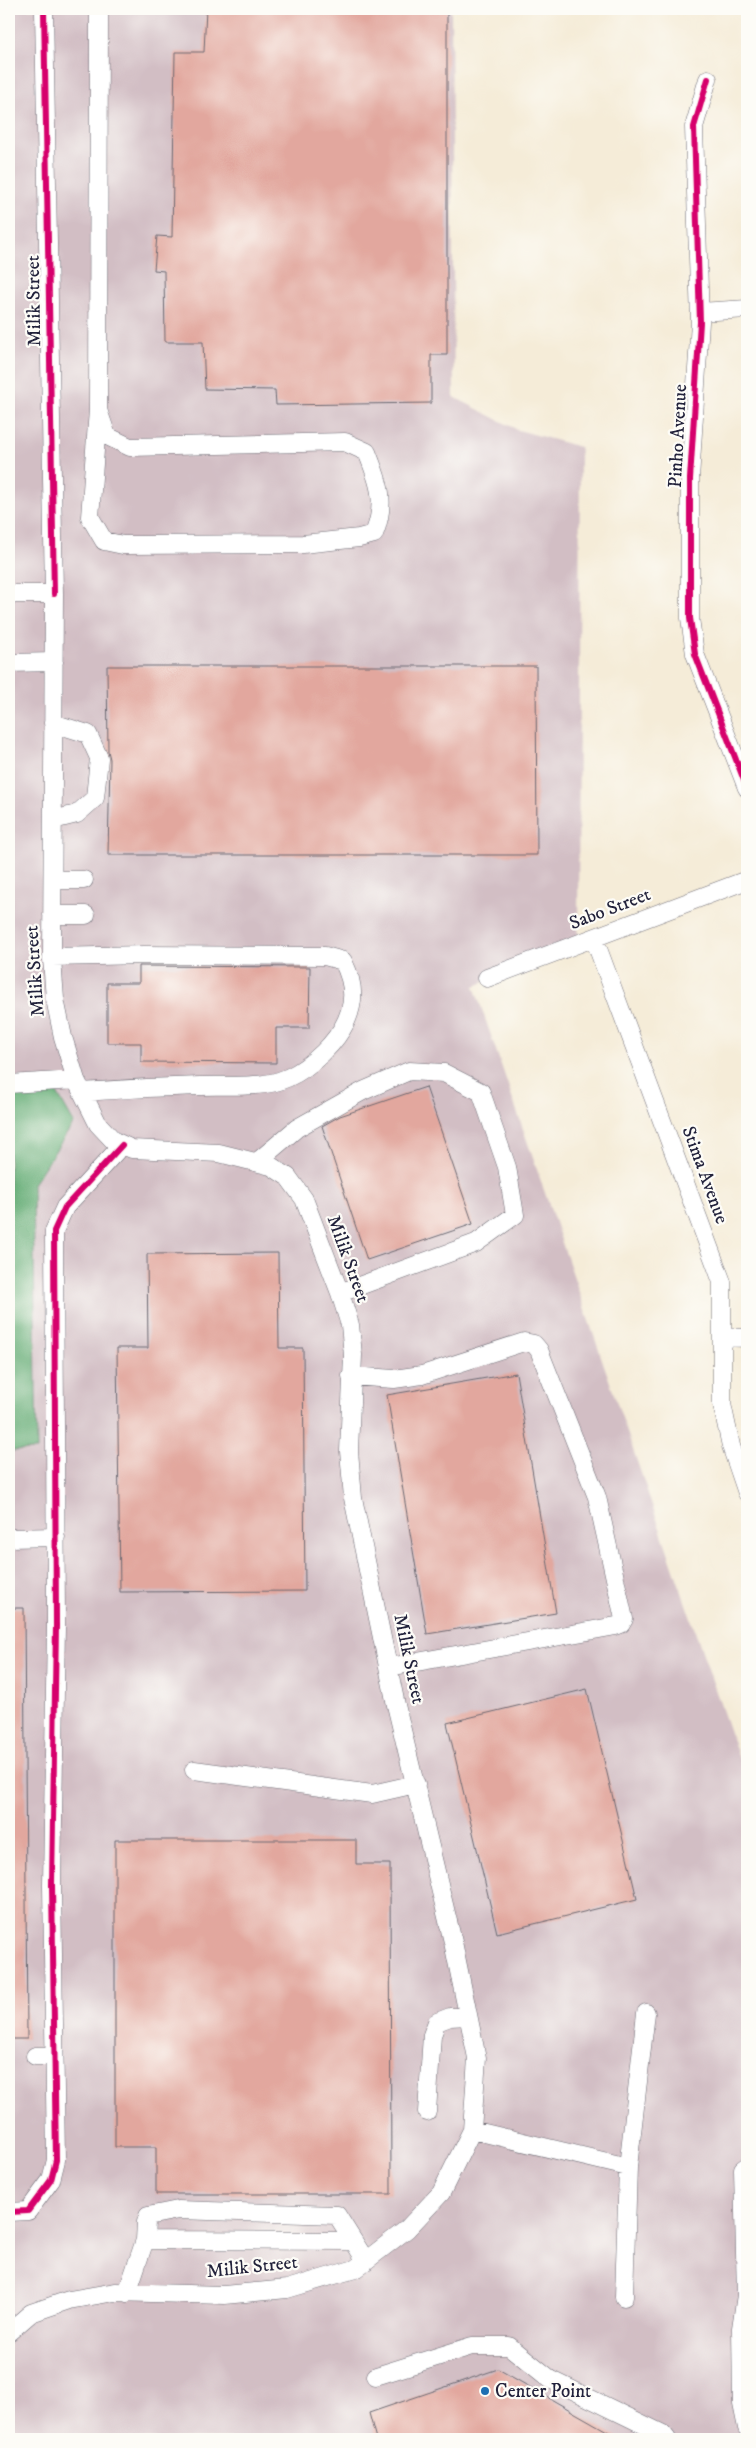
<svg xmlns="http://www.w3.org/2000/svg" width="756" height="2448" font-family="'IM FELL DW Pica',serif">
	<rect width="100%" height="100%" fill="#fdfcf7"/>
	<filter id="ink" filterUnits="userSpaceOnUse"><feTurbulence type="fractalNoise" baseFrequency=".02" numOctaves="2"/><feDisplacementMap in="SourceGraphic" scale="10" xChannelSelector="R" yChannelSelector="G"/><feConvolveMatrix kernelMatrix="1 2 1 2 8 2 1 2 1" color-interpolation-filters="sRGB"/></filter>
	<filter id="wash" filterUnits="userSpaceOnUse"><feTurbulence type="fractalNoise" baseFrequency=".0096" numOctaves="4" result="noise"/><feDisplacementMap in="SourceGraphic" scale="20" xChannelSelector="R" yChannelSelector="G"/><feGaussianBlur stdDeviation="1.12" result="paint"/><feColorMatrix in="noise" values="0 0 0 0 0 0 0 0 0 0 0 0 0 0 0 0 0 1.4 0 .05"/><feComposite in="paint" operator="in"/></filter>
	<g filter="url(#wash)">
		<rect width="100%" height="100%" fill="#f5ecd8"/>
		<path fill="#d2bec4" d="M9 9H451L454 397 518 430 580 447 578 946 474 986 747 1782V2439H9Z"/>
		<path fill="#64ac74" stroke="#436758" d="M56 1091 74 1123 33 1184 37 1450 9 1451V1093Z"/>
		<g id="blocks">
			<path fill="#e2a79e" d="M206 9H447V355H431V403L276 405 275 390 205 389 203 342H165L164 271 154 270 157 236 172 237 175 52H204Z
				M107 666H536L537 855H108L110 759 108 751Z
				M139 966 310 967 309 1028H276V1063L141 1062V1043H107V983H139Z
				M426 1087 473 1224 367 1260 322 1126 340 1116Z
				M278 1253 279 1348H303L305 1591 120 1592 117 1348H148L147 1254Z
				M516 1373 556 1613 427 1634 387 1395Z
				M9 1608H24L27 2039H9Z
				M587 1689 637 1899 497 1933 447 1723Z
				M115 1840H356V1864H390L391 2194H156V2147H115Z
				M498 2369 621 2439H376L369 2413Z"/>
		</g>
	</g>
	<g filter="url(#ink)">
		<use href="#blocks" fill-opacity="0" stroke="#6c6972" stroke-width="1"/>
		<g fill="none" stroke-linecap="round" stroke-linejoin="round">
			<defs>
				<path id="minor" d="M708 79 694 127 700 322 690 479V618L695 654 747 788
					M700 312 747 309
					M98 410 107 436 130 447 345 442 367 452C379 482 387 502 374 534L359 538 303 544 123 545 104 541 90 517 98 410 99 9
					M9 594H54
					M9 663 54 662
					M53 820 77 814 95 798 99 758 88 734 53 723
					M53 880H84
					M52 915H86
					M594 938 722 1282V1404L731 1446 747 1493
					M52 957 144 955 325 956 343 961C355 985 356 1005 342 1029 330 1049 303 1074 279 1081 255 1088 225 1085 200 1086 160 1087 121 1089 82 1092
					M487 978 747 880
					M9 1084 76 1080
					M257 1162 297 1128 363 1091 409 1071 444 1073 481 1092 507 1167 515 1215 476 1243 340 1293
					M723 1337 747 1338
					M351 1376 394 1379 422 1375 524 1342 534 1344 539 1350 597 1497 624 1619 621 1624 616 1626 389 1667
					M9 1538 56 1537
					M194 1770 372 1794 416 1784
					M35 2056H54
					M427 2112 432 2035 437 2022 450 2017 468 2016
					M472 2130 628 2167 624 2297
					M747 2166 743 2169 746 2295 741 2328 742 2404 747 2428
					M628 2167 646 2013
					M9 2212 28 2211 51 2180 56 2160 52 1885 56 1625 54 1231 65 1207 122 1145
					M145 2240 353 2241
					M127 2293 145 2240 146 2222 148 2216 178 2210 337 2215 366 2261
					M9 2332 31 2313 69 2300 115 2292 224 2295 287 2289 355 2269 407 2229 441 2193 472 2130 477 2058 453 1942 396 1705 353 1498 349 1451 353 1355 350 1325 340 1293 304 1199 288 1177 271 1166 219 1153 132 1149 114 1141 98 1124 76 1080 63 1037 55 999 52 959 54 594 44 9
					M376 2376 472 2346H509L550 2379 663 2434 667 2439"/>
			</defs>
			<use href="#minor" stroke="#6c6972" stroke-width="19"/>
			<use href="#minor" stroke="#fff" stroke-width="18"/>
			<defs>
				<path id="cycleway" d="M44 9 54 594
					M708 79 694 127 700 322 690 479V618L695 654 747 788
					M9 2212 28 2211 51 2180 56 2160 52 1885 56 1625 54 1231 65 1207 122 1145"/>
			</defs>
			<use href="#cycleway" stroke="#fdfcf7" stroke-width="9"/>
			<use href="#cycleway" stroke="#d6006c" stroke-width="6"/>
		</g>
	</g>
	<circle fill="#1f6fb2" stroke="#fdfcf7" stroke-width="2" cx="485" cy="2391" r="5"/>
	<g text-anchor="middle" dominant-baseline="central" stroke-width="4.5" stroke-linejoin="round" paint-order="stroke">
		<g font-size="19" fill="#22223b" stroke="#fdfcf7">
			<text transform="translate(34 301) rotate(-91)">Milik Street</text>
			<text transform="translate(678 436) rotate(-87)">Pinho Avenue</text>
			<text transform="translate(610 909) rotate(-21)">Sabo Street</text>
			<text transform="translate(35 971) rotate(-94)">Milik Street</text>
			<text transform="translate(705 1175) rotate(70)">Stima Avenue</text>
			<text transform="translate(348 1259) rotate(70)">Milik Street</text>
			<text transform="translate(409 1659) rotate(78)">Milik Street</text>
			<text transform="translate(252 2267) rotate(-6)">Milik Street</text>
		</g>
		<g font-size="19" fill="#22223b" stroke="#fdfcf7" text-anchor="start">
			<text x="495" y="2391">Center Point</text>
		</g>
	</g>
	<rect width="756" height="2448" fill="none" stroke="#fdfcf7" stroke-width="30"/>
</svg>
